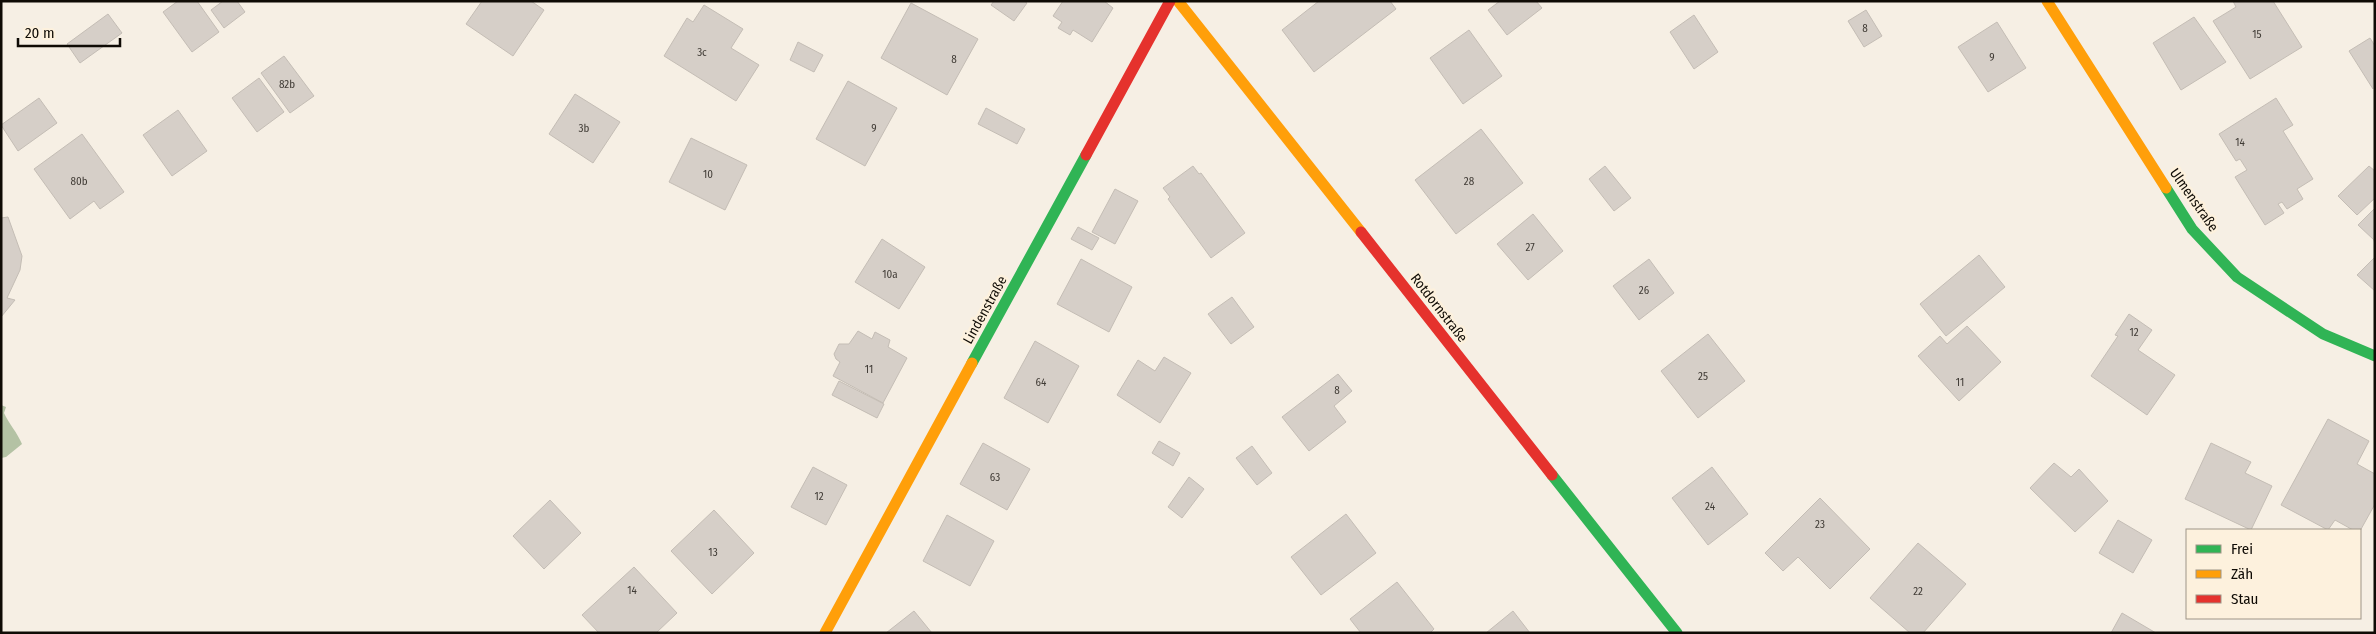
<svg xmlns="http://www.w3.org/2000/svg" width="2376" height="634" font-family="'Fira Sans Condensed',sans-serif">
	<rect width="100%" height="100%" fill="#f6efe4"/>
	<path fill="#b4c2a4" d="M1 405 6 407 4 413C9 424 17 432 22 444L6 457 1 458Z"/>
	<path fill="#d6cfc8" stroke="#c4bdb5" d="M178 1H197L219 32 192 52 163 12Z
		M223 1H237L245 12 224 28 211 10Z
		M482 1H531L544 10 513 56 466 24Z
		M994 1H1024L1027 3 1014 21 991 5Z
		M1063 1H1104L1113 8 1092 42 1073 30 1070 35 1058 28 1062 22 1053 16Z
		M1319 1H1390L1396 9 1314 72 1282 30Z
		M1500 1H1536L1542 8 1507 35 1488 10Z
		M2233 1H2273L2302 47 2250 79 2213 21 2236 7Z
		M911 3 978 39 947 95 881 58Z
		M704 5 743 29 731 48 759 65 736 101 664 56 687 18 693 22Z
		M1866 10 1882 36 1864 47 1848 21Z
		M108 14 122 33 80 63 67 44Z
		M1694 15 1718 52 1694 69 1670 32Z
		M2194 17 2226 62 2181 90 2153 43Z
		M1997 22 2026 68 1988 92 1958 47Z
		M1469 30 1502 76 1463 104 1430 58Z
		M2370 38 2375 46 2373 89 2349 51Z
		M798 42 823 55 814 72 790 60Z
		M284 56 314 96 290 113 261 73Z
		M259 78 284 112 257 132 232 98Z
		M848 81 897 108 865 166 816 139Z
		M575 94 620 122 593 163 549 134Z
		M39 98 57 123 18 151 1 125Z
		M2276 98 2293 125 2283 131 2313 179 2297 189 2303 199 2287 209 2282 202 2278 204 2284 213 2265 225 2235 177 2247 170 2240 159 2236 161 2219 134Z
		M986 108 1025 129 1017 144 978 124Z
		M178 110 207 151 172 176 143 135Z
		M1481 129 1523 183 1456 234 1415 180Z
		M82 134 124 192 100 209 94 201 70 219 34 169Z
		M691 138 747 165 725 210 669 182Z
		M1193 166 1199 174 1201 173 1245 233 1211 258 1168 199 1170 197 1163 188Z
		M1605 166 1631 198 1614 211 1589 179Z
		M2369 166 2375 171V198L2357 215 2338 196Z
		M1115 189 1138 201 1115 244 1092 232Z
		M2375 208V244L2374 240 2358 225Z
		M1533 214 1563 251 1528 280 1497 244Z
		M8 217 22 256 20 270 7 298 15 300 1 317V218Z
		M1078 227 1099 238 1092 250 1071 239Z
		M882 239 925 267 899 309 855 282Z
		M1979 255 2005 287 1946 336 1920 304Z
		M2375 257V291L2357 275Z
		M1081 259 1132 287 1109 332 1057 304Z
		M1649 259 1674 293 1639 320 1613 286Z
		M1232 297 1254 327 1231 344 1208 314Z
		M2129 314 2152 330 2138 350 2175 375 2147 415 2091 376 2118 336 2115 335Z
		M1967 326 2001 362 1959 401 1918 356 1940 336 1947 344Z
		M858 331 872 339 875 332 890 340 888 347 907 358 883 403 833 376 840 362 836 359 834 354 839 344H849Z
		M1708 334 1745 381 1698 418 1661 371Z
		M1035 341 1079 366 1048 423 1004 398Z
		M1164 357 1191 373 1160 423 1117 395 1138 360 1155 371Z
		M1338 374 1352 391 1334 406 1346 422 1309 451 1282 417Z
		M839 381 884 404 877 418 832 395Z
		M2328 419 2369 441 2357 464 2375 474V504L2360 531 2353 530 2335 520 2328 530 2281 505Z
		M1159 441 1180 453 1173 466 1152 453Z
		M983 443 1030 469 1007 510 960 484Z
		M2211 443 2251 462 2245 473 2272 486 2251 530 2185 499Z
		M1252 446 1272 473 1257 485 1236 458Z
		M2054 463 2071 477 2079 469 2108 501 2075 532 2030 488Z
		M813 467 847 485 826 525 791 507Z
		M1712 467 1748 514 1708 545 1672 498Z
		M1189 477 1204 489 1182 518 1168 507Z
		M1820 498 1870 549 1830 589 1798 557 1783 571 1765 553Z
		M550 500 581 533 544 569 513 536Z
		M714 510 754 553 712 594 671 551Z
		M1346 514 1376 553 1321 595 1291 557Z
		M947 515 994 541 970 586 923 561Z
		M2118 520 2152 540 2133 573 2099 553Z
		M1918 543 1966 584 1923 633H1910L1870 598Z
		M634 567 677 613 656 633H599L582 615Z
		M1397 582 1434 629 1430 633H1361L1350 619Z
		M914 611 932 633H886Z
		M1513 611 1530 633H1486Z
		M2122 613 2156 633H2111Z"/>
	<g fill="none" stroke-linecap="round" stroke-linejoin="round">
		<path stroke="#30b455" stroke-width="11" d="M2166 188 2192 229 2237 277 2323 334 2375 356
			M972 363 1086 155
			M1552 475 1677 633"/>
		<path stroke="#ff9f0a" stroke-width="11" d="M1178 1 1361 232
			M2047 1 2166 188
			M825 633 972 363"/>
		<path stroke="#e5322d" stroke-width="11" d="M1086 155 1170 1
			M1361 232 1552 475"/>
	</g>
	<g text-anchor="middle" dominant-baseline="central" stroke-width="5" stroke-linejoin="round" paint-order="stroke">
		<g font-size="11" fill="#413c36">
			<text x="1865" y="28">8</text>
			<text x="2257" y="34">15</text>
			<text x="702" y="52">3c</text>
			<text x="1992" y="57">9</text>
			<text x="954" y="59">8</text>
			<text x="287" y="84">82b</text>
			<text x="584" y="128">3b</text>
			<text x="874" y="128">9</text>
			<text x="2240" y="142">14</text>
			<text x="708" y="174">10</text>
			<text x="79" y="181">80b</text>
			<text x="1469" y="181">28</text>
			<text x="1530" y="247">27</text>
			<text x="890" y="274">10a</text>
			<text x="1644" y="290">26</text>
			<text x="2134" y="332">12</text>
			<text x="869" y="369">11</text>
			<text x="1703" y="376">25</text>
			<text x="1041" y="382">64</text>
			<text x="1960" y="382">11</text>
			<text x="1337" y="390">8</text>
			<text x="995" y="477">63</text>
			<text x="819" y="496">12</text>
			<text x="1710" y="506">24</text>
			<text x="1820" y="524">23</text>
			<text x="713" y="552">13</text>
			<text x="632" y="590">14</text>
			<text x="1918" y="591">22</text>
		</g>
		<g font-size="14" fill="#0f0b05" stroke="#fdf1dd">
			<text transform="translate(2194 200) rotate(55)">Ulmenstraße</text>
			<text transform="translate(1439 308) rotate(52)">Rotdornstraße</text>
			<text transform="translate(985 310) rotate(-61)">Lindenstraße</text>
		</g>
	</g>
	<rect width="2376" height="634" fill="none" stroke="#0f0b05" stroke-width="5"/>
	<rect x="2186" y="529" width="175" height="90" fill="#fdf1dd" stroke="#9e9587"/>
	<rect x="2196" y="545" width="25" height="8" fill="#30b455" stroke="#9e9587"/>
	<text x="2231" y="554" font-size="15" fill="#0f0b05">Frei</text>
	<rect x="2196" y="570" width="25" height="8" fill="#ff9f0a" stroke="#9e9587"/>
	<text x="2231" y="579" font-size="15" fill="#0f0b05">Zäh</text>
	<rect x="2196" y="595" width="25" height="8" fill="#e5322d" stroke="#9e9587"/>
	<text x="2231" y="604" font-size="15" fill="#0f0b05">Stau</text>
	<path d="M18 38v8h102v-8" fill="none" stroke="#0f0b05" stroke-width="2.5"/>
	<text x="25" y="38" font-size="15" fill="#0f0b05" stroke="#fdf1dd" stroke-width="4" paint-order="stroke">20 m</text>
</svg>
